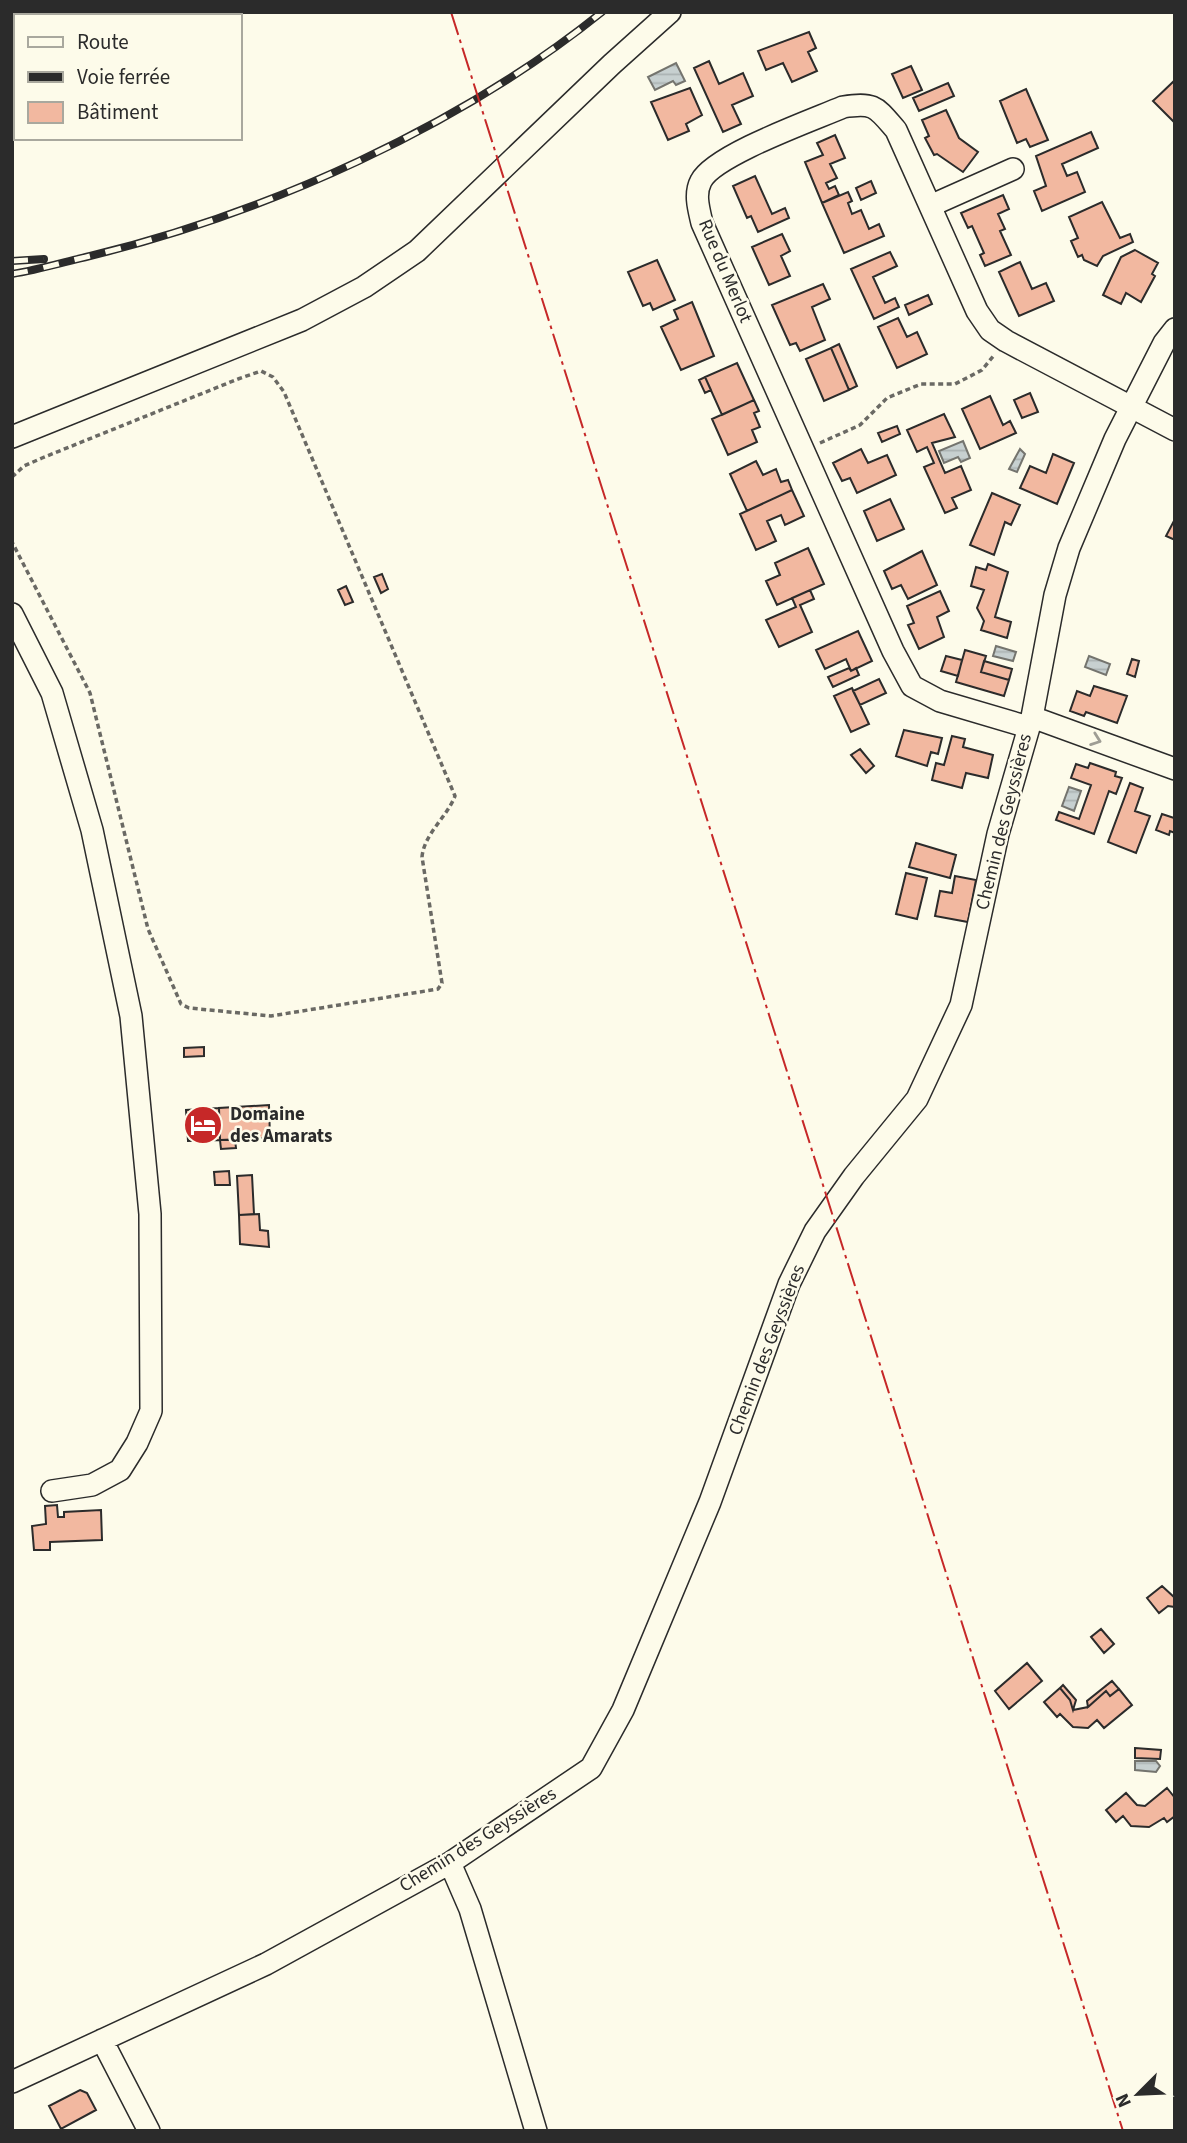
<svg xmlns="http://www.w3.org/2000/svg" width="1187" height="2143" font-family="'Source Sans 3',sans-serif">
	<defs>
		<pattern id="water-rules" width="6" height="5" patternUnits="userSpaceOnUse" patternTransform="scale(1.75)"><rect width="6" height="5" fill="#c7d0d0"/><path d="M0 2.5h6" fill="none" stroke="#abb3b3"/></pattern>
	</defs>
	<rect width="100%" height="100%" fill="#fdfbea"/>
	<path fill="url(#water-rules)" stroke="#74746e" stroke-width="2" d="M676 63 685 81 676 85 673 81 655 90 648 77Z
		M963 441 970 458 961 462 958 457 944 463 939 451Z
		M1020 449 1025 454 1017 472 1009 469Z
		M996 646 1016 652 1013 661 993 656Z
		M1089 656 1110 664 1106 675 1085 667Z
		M1069 787 1081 791 1074 811 1062 806Z
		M1135 1761H1156L1160 1766 1156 1772 1135 1770Z"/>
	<path fill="#f2b8a0" stroke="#2b2b2b" stroke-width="2" d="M809 32 816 48 808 52 817 71 792 82 783 63 766 70 758 51Z
		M709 61 719 84 743 73 753 96 732 105 741 124 723 132 694 68Z
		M911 66 922 90 903 98 892 74Z
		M1174 81 1175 82V123L1153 101Z
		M948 83 954 96 919 111 913 98Z
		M690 88 702 115 686 124 689 131 668 140 651 102Z
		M1026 89 1048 140 1030 147 1026 139 1017 143 1000 101Z
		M946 110 959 138 978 152 963 172 937 154 934 155 925 138 929 136 922 120Z
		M1091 132 1098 148 1062 164 1067 176 1077 172 1085 192 1042 211 1034 191 1046 186 1036 156Z
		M835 135 845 158 830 164 837 178 826 183 829 189 835 186 839 195 822 203 805 162 823 155 817 143Z
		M755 176 772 214 785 208 789 218 758 232 751 216 747 218 733 186Z
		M871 181 876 193 861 200 856 188Z
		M848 192 852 201 848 203 852 214 861 210 869 229 879 224 884 236 844 253 822 203Z
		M1003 195 1009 209 998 214 1005 229 1000 231 1011 255 985 266 980 255 984 253 972 226 968 228 961 213Z
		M1102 202 1120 238 1130 234 1133 242 1103 256 1097 266 1084 260 1082 255 1078 257 1071 241 1078 238 1069 217Z
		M782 234 790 251 781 256 790 276 769 285 752 247Z
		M1135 250 1158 263 1152 274 1155 276 1141 302 1126 293 1121 304 1103 295 1121 257Z
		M890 252 897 266 873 277 885 303 895 298 899 307 874 319 851 269Z
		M657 260 675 300 653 310 650 303 643 306 628 272Z
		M1020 262 1032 289 1046 283 1054 301 1019 316 999 272Z
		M823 284 830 299 812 307 825 340 800 351 796 343 790 345 772 305Z
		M928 295 932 304 909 315 905 305Z
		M692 302 714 356 681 370 661 327 678 319 674 310Z
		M898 318 907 337 917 332 927 354 897 368 878 327Z
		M839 344 857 386 849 390 831 348Z
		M831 348 849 390 824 401 806 359Z
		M737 363 754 400 722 415 705 377Z
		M705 377 711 390 705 393 699 380Z
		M1030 393 1038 412 1022 418 1014 400Z
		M990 396 1003 425 1010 421 1016 433 980 449 962 409Z
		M754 400 759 411 754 413 760 427 752 430 757 442 728 455 712 419Z
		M944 414 955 437 932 443 945 473 961 466 971 490 952 498 957 508 945 513 924 467 934 463 927 447 917 452 907 430Z
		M897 426 900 434 882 442 878 433Z
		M861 449 868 463 887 455 896 475 857 493 850 478 842 481 833 463Z
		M1053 454 1074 463 1057 504 1020 488 1030 466 1046 473Z
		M756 461 763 475 776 469 781 482 788 480 792 490 747 511 730 474Z
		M792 490 804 516 785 525 781 515 767 521 776 541 756 550 740 514Z
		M992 493 1020 505 1011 525 1005 522 994 555 970 545Z
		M890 499 904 529 877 541 864 511Z
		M1175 519V540L1166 536Z
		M808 548 824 584 777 605 766 581 780 575 775 563Z
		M922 551 937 585 908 599 901 585 892 589 884 571Z
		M988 564 1008 572 995 617 1011 622 1007 638 981 630 984 621 977 608 984 590 971 586 976 567 986 570Z
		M382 574 388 589 381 593 374 577Z
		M346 586 353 602 345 605 338 590Z
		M810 590 814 599 800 605 812 632 779 647 766 620 796 607 792 598Z
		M940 591 949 611 937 617 944 637 919 649 908 625 914 623 907 606Z
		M858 631 872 661 851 671 846 659 825 669 816 650Z
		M965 650 986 656 981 672 1009 680 1004 696 956 682Z
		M946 656 962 660 958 676 941 671Z
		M1132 659 1139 661 1135 677 1127 674Z
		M984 661 1012 669 1009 680 981 672Z
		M849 668 851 671 856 668 859 675 833 687 828 677Z
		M879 679 886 693 860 705 853 691Z
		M1094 686 1127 696 1117 723 1086 712 1084 716 1070 711 1077 691 1090 696Z
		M852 688 869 724 851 732 834 696Z
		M904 730 942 738 938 754 931 752 927 766 896 756Z
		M952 736 965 739 963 747 993 755 988 778 966 773 962 788 932 780 936 763 944 765Z
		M860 749 874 766 866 773 851 755Z
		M1090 763 1116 772 1115 776 1122 778 1116 794 1109 791 1094 834 1056 820 1059 812 1079 819 1091 785 1071 778 1076 764 1088 768Z
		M1130 783 1143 788 1135 811 1150 816 1136 853 1108 842Z
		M1162 814 1174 818 1175 815V833L1170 831 1169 835 1156 830Z
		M916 843 956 855 950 878 909 867Z
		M906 873 927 878 917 919 896 914Z
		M955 876 976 880 968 922 935 916 940 891 952 893Z
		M204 1047V1056L184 1057V1048Z
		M269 1105 270 1138 220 1140 219 1108Z
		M219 1108 220 1140 188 1141 186 1110Z
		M220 1140H235L236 1148 221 1149Z
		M229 1171 230 1185H215L214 1172Z
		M252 1175 254 1214 239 1215 237 1176Z
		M259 1214 260 1230 268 1231 269 1247 240 1244 239 1215Z
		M57 1505 58 1517H64V1512L101 1510 102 1540 50 1542V1550H34L32 1526 46 1524 45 1506Z
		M1162 1586 1175 1598V1607L1168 1606 1159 1613 1147 1598Z
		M1101 1629 1114 1644 1104 1653 1091 1637Z
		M1027 1663 1042 1681 1009 1709 995 1691Z
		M1112 1681 1119 1689 1110 1696 1106 1691 1088 1707 1087 1701Z
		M1063 1685 1076 1700 1073 1710 1070 1700 1060 1688Z
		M1060 1688 1070 1700 1073 1710 1088 1707 1106 1691 1110 1696 1119 1689 1132 1705 1104 1728 1097 1720 1088 1728 1073 1727 1060 1714 1057 1717 1044 1702Z
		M1135 1748 1161 1750 1160 1759 1135 1758Z
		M1167 1788 1175 1798V1816L1167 1822 1164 1818 1149 1827 1131 1826 1123 1816 1116 1822 1106 1810 1126 1793 1137 1805 1145 1806Z
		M80 2090 87 2093 96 2110 61 2129 49 2106Z"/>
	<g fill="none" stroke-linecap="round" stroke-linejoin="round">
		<defs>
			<path id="minor" d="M930 206 1013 169
				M12 437 302 320 364 287 417 251 612 64 670 12
				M12 614 52 693 92 830 131 1016 150 1214 151 1411 137 1443 120 1470 92 1485 52 1491
				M1032 717 1175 769
				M1028 727 940 701 912 686 893 651 702 223C699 210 694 194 701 181 714 155 813 120 843 107 875 102 876 107 896 130L977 311 990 330 1006 341 1175 430
				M450 1863 470 1909 536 2131
				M102 2040 149 2131
				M12 2082 266 1964 450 1863 591 1768 623 1710 710 1502 789 1284 815 1231 854 1176 917 1099 961 1005 998 834 1032 717 1055 595 1069 548 1115 439 1164 343 1175 329"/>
		</defs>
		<use href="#minor" stroke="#2b2b2b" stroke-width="24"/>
		<path stroke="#6a6964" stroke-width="3.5" stroke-dasharray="5 3.5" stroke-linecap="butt" d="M820 443 860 425 887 398 921 384H955L982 370 995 354
			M12 477 24 466 42 458 238 379 261 371 273 377 284 392 455 796C447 817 424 834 422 857L442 983 438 989 271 1016 189 1008 181 1004 148 929 90 693 12 542"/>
		<use href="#minor" stroke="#fdfbea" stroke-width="21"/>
		<defs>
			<path id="rail" d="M12 261 44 259
				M12 274C38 270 64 262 90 256 267 213 459 127 602 12"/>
		</defs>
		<use href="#rail" stroke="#2b2b2b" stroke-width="8"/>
		<use href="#rail" stroke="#fdfbea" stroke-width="5" stroke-dasharray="16" stroke-linecap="butt"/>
		<path stroke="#c62828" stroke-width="2" stroke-dasharray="24 5 3.5 5" stroke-linecap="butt" d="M451 12 1123 2131"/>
	</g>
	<defs><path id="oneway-chevron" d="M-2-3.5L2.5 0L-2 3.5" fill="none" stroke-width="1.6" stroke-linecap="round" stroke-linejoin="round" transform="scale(1.75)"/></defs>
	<use stroke="#9e9d94" href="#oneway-chevron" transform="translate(1096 740) rotate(20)"/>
	<defs>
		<symbol id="hotel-disc" viewBox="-11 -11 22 22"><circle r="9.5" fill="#c62828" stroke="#fdfbea"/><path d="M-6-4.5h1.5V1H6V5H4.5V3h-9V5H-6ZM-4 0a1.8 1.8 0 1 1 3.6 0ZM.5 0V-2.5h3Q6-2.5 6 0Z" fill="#fff"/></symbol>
	</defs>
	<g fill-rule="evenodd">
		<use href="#hotel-disc" x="181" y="1103" width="44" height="44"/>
	</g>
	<g text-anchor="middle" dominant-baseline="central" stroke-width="5" stroke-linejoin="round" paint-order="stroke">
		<g font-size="19" fill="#2b2b2b" stroke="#fdfbea">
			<text transform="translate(725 271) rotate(67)">Rue du Merlot</text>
			<text transform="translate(1004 822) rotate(-76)">Chemin des Geyssières</text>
			<text transform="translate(767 1350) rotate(-69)">Chemin des Geyssières</text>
			<text transform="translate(478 1840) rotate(-32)">Chemin des Geyssières</text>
		</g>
		<g font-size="19" font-weight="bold" fill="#2b2b2b" stroke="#fdfbea" text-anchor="start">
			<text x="230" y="1114">Domaine<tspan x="230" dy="22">des Amarats</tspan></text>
		</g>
	</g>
	<rect width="1187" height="2143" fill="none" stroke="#2b2b2b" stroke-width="28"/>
	<rect x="14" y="14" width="228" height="126" fill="#fdfbea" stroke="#a9a89e" stroke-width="2"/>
	<rect x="28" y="37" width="35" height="10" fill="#fdfbea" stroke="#a9a89e" stroke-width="2"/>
	<text x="77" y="49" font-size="21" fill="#2b2b2b">Route</text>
	<rect x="28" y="72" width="35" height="10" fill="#2b2b2b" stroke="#a9a89e" stroke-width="2"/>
	<text x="77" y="84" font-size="21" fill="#2b2b2b">Voie ferrée</text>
	<rect x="28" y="102" width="35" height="21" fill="#f2b8a0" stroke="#a9a89e" stroke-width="2"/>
	<text x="77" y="119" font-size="21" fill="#2b2b2b">Bâtiment</text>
	<g transform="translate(1138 2094) rotate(246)" stroke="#fdfbea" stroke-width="5" paint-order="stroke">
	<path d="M0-5L12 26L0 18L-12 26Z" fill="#2b2b2b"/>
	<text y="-10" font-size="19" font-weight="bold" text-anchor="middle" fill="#2b2b2b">N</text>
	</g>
</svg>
